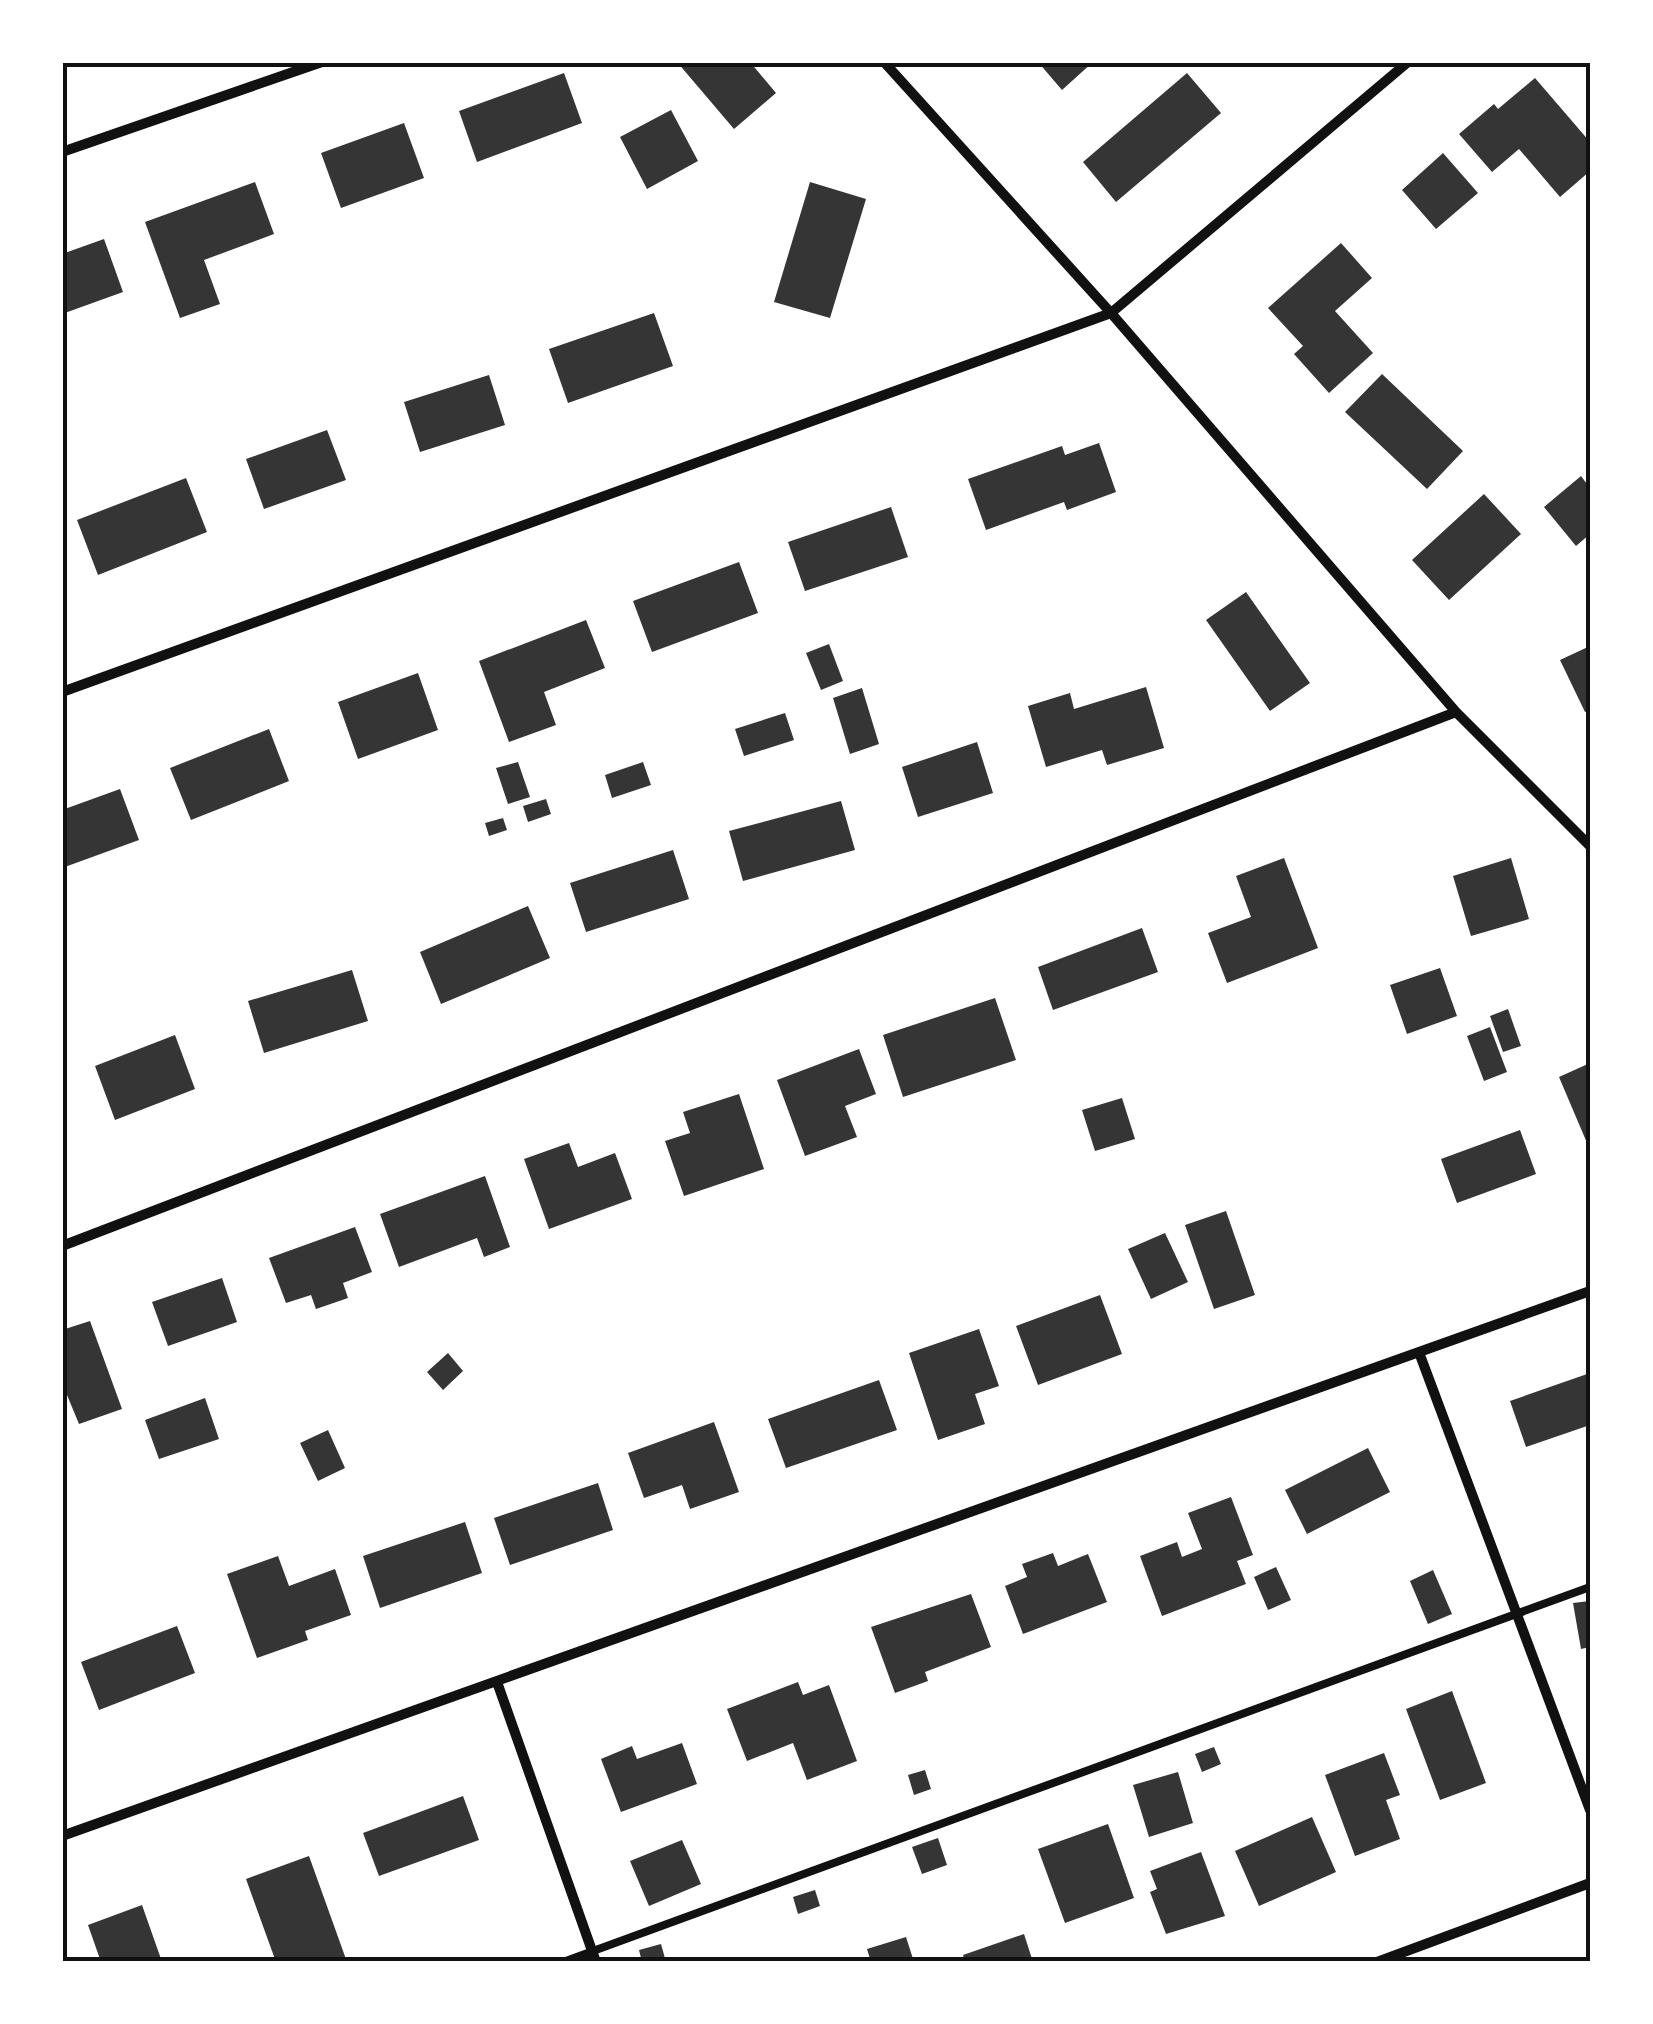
<svg xmlns="http://www.w3.org/2000/svg" width="1653" height="2024" font-family="Cabin,sans-serif">
	<rect width="100%" height="100%" fill="#fff"/>
	<path fill="#353535" d="M677 62H750L776 93 734 129Z
		M1038 62H1093L1062 90Z
		M564 73 582 123 477 162 459 111Z
		M1187 73 1221 113 1116 202 1083 162Z
		M1535 78 1590 142V171L1560 197 1519 149 1492 172 1459 134 1494 104 1498 109Z
		M671 110 698 161 647 189 620 137Z
		M404 123 424 178 341 208 321 153Z
		M1443 153 1478 193 1436 229 1402 190Z
		M255 182 274 234 204 260 220 304 180 318 145 222Z
		M810 182 866 199 830 318 774 302Z
		M104 239 123 292 62 314V254Z
		M1341 243 1372 278 1335 311 1373 353 1329 393 1294 354 1303 346 1268 308Z
		M654 313 673 366 568 403 549 349Z
		M1382 374 1463 451 1427 489 1345 412Z
		M489 375 505 425 420 452 404 402Z
		M327 430 346 480 264 509 246 459Z
		M1099 443 1116 492 1067 510 1064 502 986 530 968 479 1062 446 1065 455Z
		M1581 476 1590 488V534L1576 546 1544 507Z
		M186 478 207 532 98 575 77 520Z
		M1484 494 1521 534 1449 600 1412 560Z
		M891 507 908 557 805 591 788 542Z
		M739 562 758 613 652 652 633 601Z
		M1246 592 1310 683 1270 711 1206 620Z
		M586 620 605 668 544 692 556 725 509 742 479 661Z
		M829 644 843 681 821 690 806 653Z
		M1590 646V710L1585 712 1560 660Z
		M418 673 438 730 358 759 338 702Z
		M1146 687 1164 748 1107 765 1102 750 1046 767 1028 706 1070 693 1074 709Z
		M862 688 879 744 850 754 833 698Z
		M785 713 794 740 744 756 735 729Z
		M269 729 289 781 191 820 170 768Z
		M977 742 993 793 918 817 902 767Z
		M518 762 530 797 508 804 496 768Z
		M643 762 651 785 612 798 605 775Z
		M120 789 139 840 62 868V810Z
		M546 799 551 814 528 822 523 806Z
		M841 801 855 850 743 881 729 831Z
		M503 818 507 830 489 836 485 823Z
		M673 850 689 899 586 932 570 883Z
		M1284 858 1318 948 1227 983 1208 933 1251 917 1236 876Z
		M1511 858 1529 919 1471 936 1453 876Z
		M528 906 550 958 441 1004 420 952Z
		M1142 928 1158 972 1053 1010 1038 967Z
		M1440 968 1457 1016 1407 1034 1390 985Z
		M352 970 368 1021 264 1053 248 1001Z
		M995 998 1016 1060 903 1097 883 1035Z
		M1508 1009 1521 1046 1503 1052 1490 1016Z
		M1490 1027 1507 1072 1484 1081 1467 1036Z
		M175 1035 195 1089 115 1120 95 1066Z
		M859 1049 876 1094 845 1106 857 1137 805 1156 777 1080Z
		M1590 1063V1150L1559 1077Z
		M739 1094 764 1169 684 1196 665 1141 690 1133 683 1112Z
		M1122 1098 1135 1139 1095 1151 1082 1110Z
		M1520 1130 1536 1174 1457 1203 1441 1159Z
		M569 1143 578 1167 615 1153 632 1199 549 1229 524 1159Z
		M485 1176 510 1247 484 1257 477 1238 399 1267 380 1214Z
		M1226 1211 1255 1295 1214 1309 1185 1225Z
		M355 1227 372 1272 343 1283 348 1298 316 1309 311 1295 286 1303 269 1258Z
		M1165 1233 1188 1282 1151 1299 1128 1249Z
		M222 1278 237 1322 168 1346 152 1302Z
		M1100 1295 1122 1354 1038 1385 1016 1326Z
		M90 1321 122 1409 79 1424 62 1383V1330Z
		M979 1329 999 1386 975 1394 985 1424 938 1440 909 1353Z
		M448 1353 463 1371 443 1390 427 1372Z
		M1590 1373V1425L1526 1447 1510 1401Z
		M879 1380 897 1430 786 1468 768 1419Z
		M205 1398 219 1439 159 1459 145 1420Z
		M714 1422 739 1492 690 1509 682 1485 644 1498 628 1453Z
		M328 1430 345 1468 318 1481 300 1443Z
		M1368 1448 1390 1492 1307 1534 1285 1490Z
		M598 1483 613 1530 510 1565 494 1518Z
		M1231 1497 1253 1555 1237 1561 1246 1584 1162 1616 1140 1556 1177 1542 1182 1557 1202 1549 1188 1513Z
		M465 1522 482 1573 380 1608 363 1556Z
		M1053 1553 1058 1566 1088 1554 1107 1602 1023 1634 1005 1586 1027 1577 1022 1564Z
		M278 1556 289 1586 335 1569 351 1615 305 1631 308 1640 257 1658 227 1574Z
		M1276 1567 1291 1600 1268 1610 1254 1577Z
		M1433 1570 1452 1614 1428 1624 1410 1581Z
		M971 1594 991 1647 925 1672 928 1681 895 1693 871 1627Z
		M1590 1601V1647L1581 1649 1573 1603Z
		M177 1626 195 1673 99 1710 81 1662Z
		M798 1682 803 1695 829 1685 857 1761 807 1780 793 1743 747 1761 727 1709Z
		M1452 1691 1486 1783 1440 1800 1406 1709Z
		M682 1743 697 1784 621 1812 601 1759 632 1746 637 1759Z
		M1214 1747 1221 1764 1202 1772 1195 1754Z
		M1384 1753 1400 1795 1386 1800 1400 1839 1355 1856 1325 1775Z
		M925 1770 931 1789 914 1795 908 1775Z
		M1178 1772 1193 1823 1149 1837 1133 1785Z
		M463 1796 479 1840 379 1876 363 1833Z
		M1312 1817 1336 1872 1259 1906 1235 1851Z
		M1108 1824 1134 1898 1065 1923 1038 1849Z
		M938 1838 947 1865 922 1874 912 1847Z
		M682 1840 701 1884 649 1906 630 1861Z
		M1201 1852 1225 1916 1166 1934 1150 1892 1157 1889 1150 1871Z
		M309 1856 347 1962H276L246 1879Z
		M815 1890 820 1906 798 1914 793 1897Z
		M142 1905 161 1959 101 1962 88 1925Z
		M1024 1934 1033 1962H965L963 1955Z
		M906 1937 914 1962H871L867 1949Z
		M661 1944 666 1962H642L639 1950Z"/>
	<g fill="none" stroke-linecap="round" stroke-linejoin="round">
		<path stroke="#111" stroke-width="8" d="M563 1962 1590 1587"/>
		<path stroke="#111" stroke-width="10" d="M884 62 1111 313 1456 712 1590 846
			M62 152 322 62
			M62 692 1111 313 1408 62
			M62 1246 1456 712
			M1420 1355 1590 1810
			M497 1682 596 1962
			M62 1836 1590 1291
			M1377 1962 1590 1883"/>
	</g>
	<rect width="1653" height="2024" fill="none" stroke="#ffffff" stroke-width="130"/>
	<rect x="65" y="65" width="1523" height="1894" fill="none" stroke="#111" stroke-width="4"/>
</svg>
